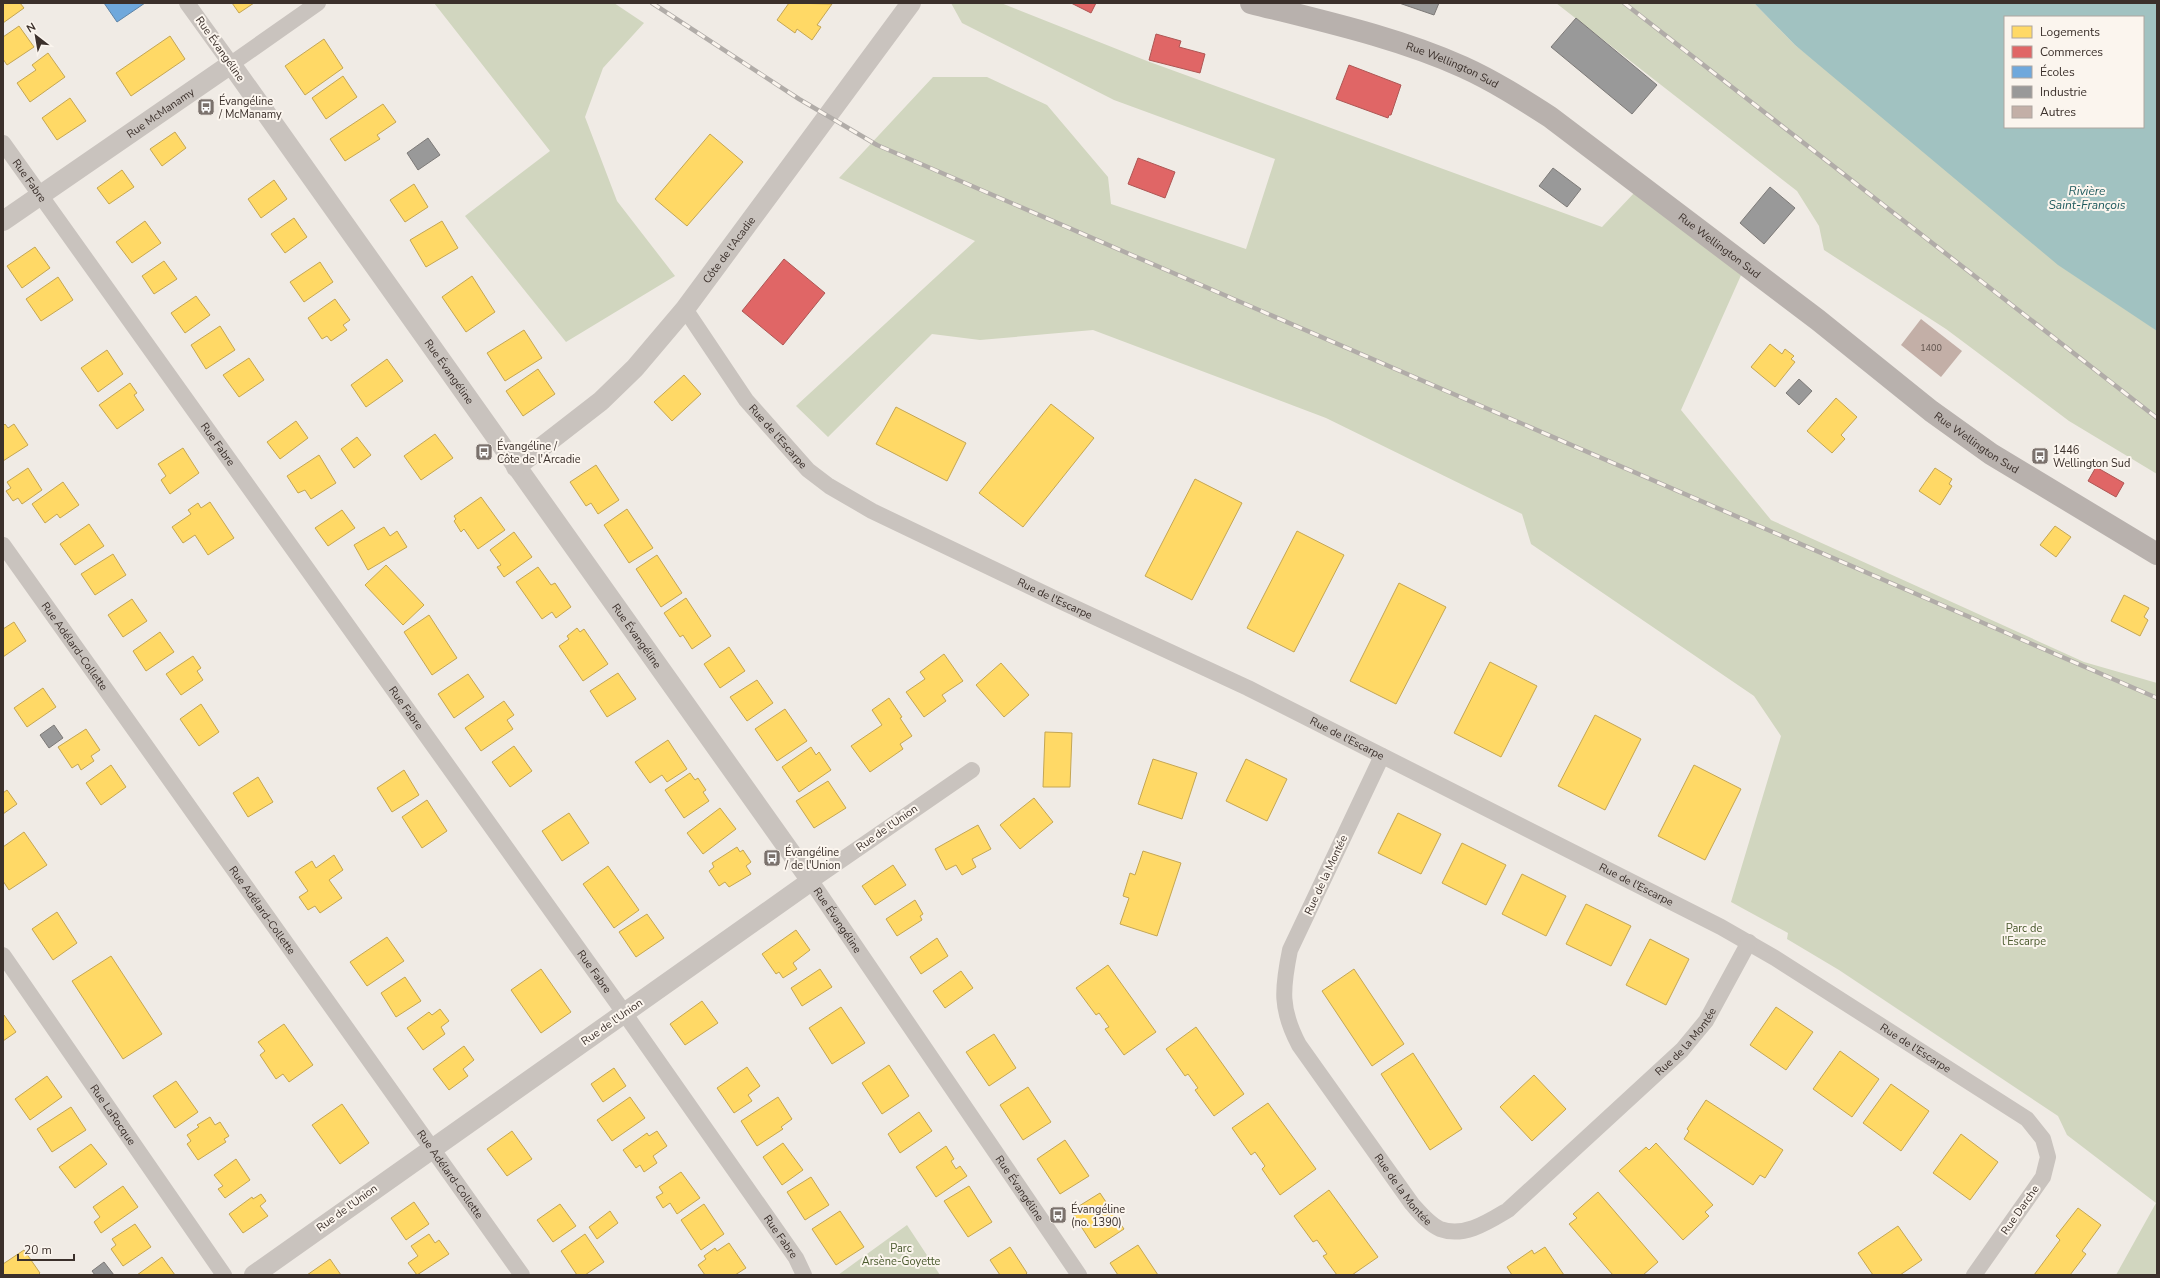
<svg xmlns="http://www.w3.org/2000/svg" width="2160" height="1278" font-family="'Nunito Sans',sans-serif">
	<rect width="100%" height="100%" fill="#f0ebe5"/>
	<path fill="#d1d6bf" d="M434 3H614L644 23 603 68 585 117 617 201 675 276 566 342 465 216 550 151Z
		M951 3H1001L1147 61 1602 227 1635 192 1742 273 1681 410 1771 520 2084 662 2157 683V1275H2116L2156 1203 2067 1135 2058 1116 1839 970 1787 939 1788 933 1731 902 1781 736 1754 696 1531 544 1522 514 1326 418 1093 330 980 340 932 334 828 437 796 406 975 241 839 178 933 77H987L1047 105 1108 177 1111 204 1246 249 1275 159 1114 100 962 23Z
		M1556 3H1754L1795 45 2157 331V474L2069 421 1946 329 1824 250 1819 226 1797 191Z
		M907 1225 940 1275H838Z"/>
	<path fill="#a1c2c1" fill-rule="evenodd" d="M1754 3H2157V331L2058 265 1795 45ZM2005 17H2143V127H2005Z"/>
	<path fill="#ffd966" stroke="#c4a654" d="M3 3H20L24 8 3 23Z
		M232 3H254L239 13Z
		M789 3 832 4 817 25 821 27 812 40 797 29 795 33 777 20Z
		M19 26 34 47 7 65 3 59V37Z
		M170 36 185 59 131 96 116 73Z
		M324 39 343 68 305 95 285 66Z
		M48 53 65 77 30 102 17 83 36 70 32 65Z
		M343 76 357 97 326 119 312 98Z
		M70 98 86 121 57 140 42 118Z
		M383 104 396 122 377 135 380 139 345 161 330 139Z
		M175 132 186 148 162 166 150 149Z
		M710 134 743 162 687 226 655 199Z
		M122 170 134 187 109 204 97 188Z
		M274 180 287 199 261 218 248 199Z
		M414 184 428 207 405 222 390 200Z
		M294 218 307 237 285 253 271 234Z
		M145 221 161 243 132 263 116 242Z
		M442 221 458 248 426 267 410 240Z
		M35 247 50 268 22 288 7 266Z
		M164 261 177 279 154 294 142 276Z
		M320 262 333 282 304 302 290 282Z
		M472 276 495 312 466 332 442 297Z
		M58 277 73 300 41 321 26 299Z
		M196 296 210 315 185 333 171 313Z
		M335 299 350 320 343 325 347 330 331 341 327 336 322 339 308 318Z
		M220 326 235 350 206 369 191 345Z
		M524 330 542 358 505 381 487 353Z
		M1770 344 1782 354 1785 349 1794 356 1791 359 1795 362 1775 387 1751 367Z
		M107 350 123 374 98 392 81 368Z
		M249 358 264 380 239 397 223 375Z
		M387 359 403 381 366 407 351 385Z
		M538 369 555 394 523 416 506 391Z
		M684 375 701 394 672 421 654 402Z
		M130 383 137 393 134 395 144 410 117 429 99 405Z
		M1836 398 1857 417 1841 435 1845 439 1832 453 1807 431Z
		M1051 404 1094 438 1023 527 979 493Z
		M896 407 966 443 947 481 876 444Z
		M296 421 308 438 280 459 267 442Z
		M5 424 8 428 14 424 28 445 3 461V426Z
		M435 434 453 458 421 480 404 456Z
		M357 437 371 455 354 468 341 449Z
		M183 448 199 473 170 494 161 480 166 476 158 464Z
		M319 455 336 483 311 499 305 490 298 493 287 476Z
		M596 465 619 500 598 514 591 503 586 506 570 482Z
		M28 468 42 490 22 504 18 498 13 501 6 491 11 488 7 482Z
		M1935 468 1952 479 1949 484 1952 486 1940 505 1919 491Z
		M1195 479 1242 503 1192 600 1145 576Z
		M63 482 79 505 60 518 57 514 45 523 32 504Z
		M481 497 505 530 478 549 464 529 461 532 454 521 456 519 454 516Z
		M210 502 234 538 208 555 195 535 183 543 172 527 191 514 188 510 198 503 201 508Z
		M627 509 653 548 629 563 604 525Z
		M342 510 355 528 328 546 315 528Z
		M89 524 104 546 75 565 60 544Z
		M2055 526 2071 537 2056 557 2040 545Z
		M384 527 390 536 397 531 407 547 368 570 354 545Z
		M1297 531 1344 555 1294 652 1247 628Z
		M514 532 532 557 504 577 497 567 501 565 490 550Z
		M113 554 126 575 95 595 81 574Z
		M657 555 682 593 661 607 636 569Z
		M386 565 424 605 403 625 365 585Z
		M538 567 551 585 555 583 571 607 556 618 552 612 542 619 516 582Z
		M1399 583 1446 607 1396 704 1350 681Z
		M2124 595 2149 608 2144 617 2148 620 2140 636 2111 621Z
		M686 598 711 636 692 649 683 635 680 637 664 613Z
		M132 599 147 621 123 637 108 615Z
		M429 615 457 658 432 675 404 632Z
		M14 622 26 641 3 657V629Z
		M577 628 580 632 584 629 608 664 583 681 559 646 569 639 567 636Z
		M160 632 174 652 146 671 133 651Z
		M729 647 745 671 720 688 704 664Z
		M944 654 963 681 942 695 946 701 924 717 906 692 925 679 920 672Z
		M193 656 201 668 197 671 203 680 181 695 166 674Z
		M1490 662 1537 686 1501 757 1454 733Z
		M1001 663 1029 695 1004 717 976 685Z
		M618 673 636 699 607 717 590 691Z
		M468 674 484 697 454 718 438 694Z
		M757 680 773 703 747 721 730 697Z
		M43 688 56 707 27 727 14 708Z
		M889 698 902 717 900 718 912 736 900 744 903 749 870 772 851 746 882 725 872 710Z
		M504 701 514 715 507 720 513 729 481 751 465 728Z
		M201 704 219 732 199 746 180 719Z
		M785 709 807 741 777 761 755 729Z
		M1595 715 1641 739 1605 810 1558 786Z
		M86 729 100 750 91 756 94 761 81 770 78 764 72 768 58 747Z
		M1045 732 1072 733 1070 787H1043Z
		M668 740 687 769 667 782 662 775 650 783 635 762Z
		M514 746 532 771 510 787 492 762Z
		M811 747 816 755 819 752 831 770 799 792 782 767Z
		M1153 759 1197 773 1182 819 1138 804Z
		M1246 759 1287 779 1267 821 1226 801Z
		M111 765 126 787 101 805 86 783Z
		M1694 765 1741 789 1705 860 1658 836Z
		M404 770 419 795 392 812 377 788Z
		M690 773 695 780 698 778 706 790 703 792 709 801 684 818 665 790Z
		M258 777 273 802 248 817 233 793Z
		M828 781 846 808 814 828 796 801Z
		M7 790 17 804 3 814V793Z
		M1034 798 1053 822 1020 849 1000 825Z
		M427 800 447 831 422 848 402 817Z
		M720 808 736 829 703 854 687 833Z
		M569 813 589 843 562 861 542 831Z
		M1398 813 1441 834 1421 874 1378 853Z
		M978 825 991 849 972 859 976 867 962 875 956 865 946 870 935 849Z
		M24 832 47 865 9 890 3 881V847Z
		M1462 843 1506 865 1486 905 1442 883Z
		M737 847 740 852 743 850 751 862 746 866 751 874 729 887 725 882 719 886 709 871 714 867 712 863Z
		M1143 851 1181 863 1157 936 1120 924 1129 898 1123 896 1130 873 1135 875Z
		M334 855 343 870 329 880 342 898 320 913 315 906 308 910 299 897 308 891 295 872 312 861 316 868Z
		M893 865 906 885 875 905 862 886Z
		M608 866 639 910 614 928 583 884Z
		M1522 874 1566 896 1546 936 1502 914Z
		M915 900 923 914 920 916 922 920 897 936 886 919Z
		M1586 904 1631 926 1611 966 1566 944Z
		M57 912 77 943 53 960 32 929Z
		M647 914 664 938 636 957 619 932Z
		M796 930 810 950 793 963 797 969 783 978 779 972 776 974 762 954Z
		M387 937 404 961 367 986 350 962Z
		M937 938 948 956 921 974 910 957Z
		M1650 939 1689 959 1666 1005 1626 985Z
		M111 956 162 1034 123 1059 72 981Z
		M1108 965 1156 1032 1124 1055 1105 1029 1109 1027 1099 1013 1096 1015 1076 988Z
		M541 969 571 1012 541 1033 511 990Z
		M820 969 832 987 802 1006 791 988Z
		M1354 969 1404 1044 1372 1066 1322 991Z
		M961 971 973 988 945 1008 933 991Z
		M405 977 421 1001 396 1017 381 993Z
		M702 1001 718 1023 685 1045 670 1024Z
		M841 1007 865 1043 832 1064 809 1028Z
		M1776 1007 1813 1032 1786 1070 1750 1045Z
		M440 1009 449 1021 441 1027 445 1034 423 1050 407 1028 429 1012 432 1015Z
		M4 1015 16 1032 3 1041V1016Z
		M284 1024 313 1065 289 1082 283 1074 276 1079 260 1055 265 1051 258 1042Z
		M1196 1027 1244 1094 1214 1116 1195 1090 1198 1088 1188 1074 1185 1076 1166 1049Z
		M994 1034 1016 1068 989 1086 966 1052Z
		M464 1046 474 1060 463 1069 468 1076 449 1090 433 1069Z
		M1840 1051 1879 1079 1852 1117 1813 1089Z
		M1413 1053 1462 1129 1430 1150 1381 1074Z
		M889 1065 909 1096 882 1114 862 1083Z
		M747 1067 760 1086 748 1095 752 1101 734 1113 717 1088Z
		M614 1068 626 1086 603 1102 591 1084Z
		M1534 1075 1566 1109 1532 1141 1500 1107Z
		M47 1076 62 1097 30 1120 15 1099Z
		M176 1081 198 1112 175 1128 153 1096Z
		M1891 1084 1929 1111 1901 1151 1863 1123Z
		M1028 1087 1051 1122 1023 1140 1000 1105Z
		M630 1097 645 1118 612 1141 597 1120Z
		M778 1097 792 1119 781 1127 783 1129 757 1146 741 1121Z
		M1706 1100 1783 1150 1765 1178 1760 1175 1753 1185 1684 1139 1689 1131 1687 1129Z
		M1268 1103 1316 1169 1280 1195 1262 1169 1265 1166 1255 1152 1251 1155 1232 1128Z
		M342 1104 369 1143 340 1164 312 1125Z
		M71 1107 86 1130 52 1152 37 1129Z
		M919 1112 932 1131 900 1153 888 1134Z
		M210 1117 215 1125 220 1122 229 1136 224 1139 226 1142 198 1160 187 1144 191 1141 187 1135 199 1127 197 1125Z
		M512 1131 532 1159 507 1176 487 1149Z
		M657 1131 667 1146 653 1156 657 1163 644 1172 640 1165 636 1168 623 1150 647 1133 649 1136Z
		M1961 1134 1998 1162 1970 1200 1933 1173Z
		M1065 1140 1089 1176 1060 1194 1037 1159Z
		M783 1143 803 1170 782 1185 763 1157Z
		M1656 1143 1713 1205 1705 1212 1709 1216 1683 1240 1619 1171 1646 1147 1649 1150Z
		M91 1144 107 1164 75 1188 59 1167Z
		M946 1146 954 1159 951 1161 956 1169 960 1166 967 1176 936 1197 916 1167Z
		M236 1159 250 1180 225 1198 218 1189 223 1186 214 1175Z
		M681 1172 700 1198 677 1214 670 1203 663 1208 656 1197 663 1193 659 1187Z
		M811 1177 829 1205 805 1220 787 1192Z
		M123 1186 138 1207 101 1233 94 1222 100 1217 93 1207Z
		M969 1186 992 1222 968 1237 944 1201Z
		M1329 1190 1378 1257 1352 1275H1337L1323 1256 1327 1254 1317 1240 1313 1242 1294 1216Z
		M1598 1192 1658 1262 1643 1275H1613L1569 1224 1577 1218 1573 1214Z
		M1100 1193 1124 1229 1095 1248 1071 1211Z
		M261 1194 266 1201 260 1206 268 1216 243 1233 229 1214 252 1197 253 1199Z
		M414 1202 429 1224 406 1240 391 1218Z
		M560 1204 576 1226 553 1242 537 1220Z
		M704 1204 724 1234 701 1250 681 1220Z
		M2078 1208 2101 1225 2082 1251 2086 1254 2070 1275H2034L2060 1240 2056 1236Z
		M610 1211 618 1223 597 1239 589 1227Z
		M840 1211 864 1247 836 1265 812 1229Z
		M135 1224 151 1247 123 1266 111 1249 116 1245 112 1239Z
		M1898 1226 1922 1260 1900 1275H1873L1858 1253Z
		M429 1234 435 1243 439 1240 449 1254 417 1275 408 1263 418 1256 411 1246Z
		M585 1234 604 1262 585 1275H577L561 1251Z
		M729 1243 746 1268 735 1275H705L698 1265 706 1259 704 1256 715 1248 717 1251Z
		M1138 1245 1158 1275H1118L1110 1263Z
		M1010 1247 1027 1273 1025 1275H1000L990 1260Z
		M1545 1247 1564 1275H1512L1507 1267 1532 1250 1534 1254Z
		M24 1250 40 1273 38 1275H3V1264Z
		M162 1257 175 1275H137Z
		M330 1259 341 1275H307Z"/>
	<path fill="#e06666" stroke="#ae5654" d="M1071 3H1096L1091 13Z
		M1156 34 1181 41 1179 47 1205 54 1200 73 1149 60Z
		M1349 65 1401 85 1391 115H1389L1388 118 1336 99Z
		M1138 158 1175 172 1165 198 1128 184Z
		M784 259 825 293 783 345 742 311Z
		M2096 467 2124 483 2116 497 2088 481Z"/>
	<path fill="#6fa8dc" stroke="#5f84a7" d="M104 3H145L117 22Z"/>
	<path fill="#999" stroke="#7d7a78" d="M1399 3H1439L1434 15Z
		M1576 18 1657 85 1632 114 1551 47Z
		M428 138 440 155 418 170 407 153Z
		M1553 168 1581 189 1567 207 1539 186Z
		M1770 187 1795 208 1764 244 1740 223Z
		M1799 379 1812 391 1799 405 1786 393Z
		M54 725 63 738 49 748 40 735Z
		M104 1262 114 1275H95L92 1271Z"/>
	<path fill="#c3afa7" d="M1921 319 1962 351 1941 377 1901 345Z"/>
	<g fill="none" stroke-linecap="round" stroke-linejoin="round">
		<g stroke="#c9c3be" stroke-width="16">
			<path d="M187 3 231 64 318 3"/>
			<path id="s1" d="M3 143 625 1014 796 1258 804 1275"/>
			<path id="s2" d="M685 309 746 400 808 470 829 486 872 511 1058 600 1248 688 1721 927 1775 958 2027 1119 2043 1139 2048 1157 2043 1177 1974 1275"/>
			<path id="s3" d="M3 545 522 1275"/>
			<path id="s4" d="M1382 756 1290 950C1282 989 1280 1009 1299 1045L1412 1204C1420 1213 1429 1224 1440 1229 1464 1238 1488 1222 1508 1210L1682 1050 1706 1021 1749 942"/>
			<path id="s5" d="M972 770 811 881 1079 1275"/>
			<path id="s6" d="M3 955 224 1275"/>
		</g>
		<g stroke="#c9c3be" stroke-width="20">
			<path id="s7" d="M3 221 231 64 811 881 254 1275"/>
			<path id="s8" d="M516 467 601 401 635 368 685 309 911 3"/>
		</g>
		<path stroke="#b8b1ad" stroke-width="22" id="s9" d="M1251 3C1322 21 1396 37 1463 67 1494 81 1522 99 1550 117L1818 320 1931 411 1991 454 2157 554"/>
		<defs>
			<path id="rail" d="M652 3 799 99 877 145 2157 698
				M1624 3 2157 418"/>
		</defs>
		<use href="#rail" stroke="#b1aca8" stroke-width="4.5"/>
		<use href="#rail" stroke="#fbf5ee" stroke-width="3" stroke-dasharray="9" stroke-linecap="butt"/>
	</g>
	<defs>
		<symbol id="bus-square" viewBox="-11 -11 22 22"><rect x="-9" y="-9" width="18" height="18" rx="4" fill="#7a716c" stroke="#fbf5ee"/><path d="M-5-6H5V4H4V6H2V4H-2V6H-4V4H-5ZM-3.5-4V0h7V-4ZM-3.5 1.2v1.5H-2V1.2ZM2 1.2v1.5H3.5V1.2Z" fill="#fff"/></symbol>
	</defs>
	<g fill-rule="evenodd">
		<use href="#bus-square" x="196" y="97" width="20" height="20"/>
		<use href="#bus-square" x="474" y="442" width="20" height="20"/>
		<use href="#bus-square" x="2030" y="446" width="20" height="20"/>
		<use href="#bus-square" x="762" y="848" width="20" height="20"/>
		<use href="#bus-square" x="1048" y="1205" width="20" height="20"/>
	</g>
	<g text-anchor="middle" dominant-baseline="central" stroke-width="4" stroke-linejoin="round" paint-order="stroke">
		<g font-size="9" fill="#5d504a">
			<text x="1931" y="348">1400</text>
		</g>
		<g font-size="11" fill="#3b302b" stroke="#fbf5ee">
			<text transform="translate(220 49) rotate(55)">Rue Évangéline</text>
			<text stroke="none"><textPath href="#s9" startOffset="211">Rue Wellington Sud</textPath></text>
			<text stroke="none"><textPath href="#s7" startOffset="191">Rue McManamy</textPath></text>
			<text stroke="none"><textPath href="#s1" startOffset="46">Rue Fabre</textPath></text>
			<text stroke="none"><textPath href="#s9" startOffset="535">Rue Wellington Sud</textPath></text>
			<text stroke="none"><textPath href="#s8" startOffset="306">Côte de l'Acadie</textPath></text>
			<text stroke="none"><textPath href="#s7" startOffset="654">Rue Évangéline</textPath></text>
			<text stroke="none"><textPath href="#s2" startOffset="158">Rue de l'Escarpe</textPath></text>
			<text stroke="none"><textPath href="#s9" startOffset="859">Rue Wellington Sud</textPath></text>
			<text stroke="none"><textPath href="#s1" startOffset="370">Rue Fabre</textPath></text>
			<text stroke="none"><textPath href="#s2" startOffset="482">Rue de l'Escarpe</textPath></text>
			<text stroke="none"><textPath href="#s7" startOffset="978">Rue Évangéline</textPath></text>
			<text stroke="none"><textPath href="#s3" startOffset="124">Rue Adélard-Collette</textPath></text>
			<text stroke="none"><textPath href="#s1" startOffset="694">Rue Fabre</textPath></text>
			<text stroke="none"><textPath href="#s2" startOffset="806">Rue de l'Escarpe</textPath></text>
			<text transform="translate(887 828) rotate(-35)">Rue de l'Union</text>
			<text transform="translate(1326 875) rotate(-65)">Rue de la Montée</text>
			<text stroke="none"><textPath href="#s2" startOffset="1130">Rue de l'Escarpe</textPath></text>
			<text stroke="none"><textPath href="#s3" startOffset="448">Rue Adélard-Collette</textPath></text>
			<text stroke="none"><textPath href="#s5" startOffset="243">Rue Évangéline</textPath></text>
			<text stroke="none"><textPath href="#s1" startOffset="1018">Rue Fabre</textPath></text>
			<text transform="translate(612 1022) rotate(-35)">Rue de l'Union</text>
			<text stroke="none"><textPath href="#s4" startOffset="864">Rue de la Montée</textPath></text>
			<text stroke="none"><textPath href="#s2" startOffset="1454">Rue de l'Escarpe</textPath></text>
			<text stroke="none"><textPath href="#s6" startOffset="194">Rue LaRocque</textPath></text>
			<text stroke="none"><textPath href="#s3" startOffset="772">Rue Adélard-Collette</textPath></text>
			<text stroke="none"><textPath href="#s5" startOffset="567">Rue Évangéline</textPath></text>
			<text stroke="none"><textPath href="#s4" startOffset="491">Rue de la Montée</textPath></text>
			<text transform="translate(347 1208) rotate(-36)">Rue de l'Union</text>
			<text transform="translate(2020 1210) rotate(-55)">Rue Darche</text>
			<text stroke="none"><textPath href="#s1" startOffset="1342">Rue Fabre</textPath></text>
		</g>
		<g font-size="11" fill="#3b302b" stroke="#fbf5ee" text-anchor="start">
			<text x="219" y="101">Évangéline<tspan x="219" dy="13">/ McManamy</tspan></text>
			<text x="497" y="446">Évangéline /<tspan x="497" dy="13">Côte de l'Arcadie</tspan></text>
			<text x="2053" y="450">1446<tspan x="2053" dy="13">Wellington Sud</tspan></text>
			<text x="785" y="852">Évangéline<tspan x="785" dy="13">/ de l'Union</tspan></text>
			<text x="1071" y="1209">Évangéline<tspan x="1071" dy="13">(no. 1390)</tspan></text>
		</g>
		<g font-size="11" fill="#4a5a2e" stroke="#fbf5ee">
			<text x="2024" y="928">Parc de<tspan x="2024" dy="13">l'Escarpe</tspan></text>
			<text x="901" y="1248">Parc<tspan x="901" dy="13">Arsène-Goyette</tspan></text>
		</g>
		<g font-size="12" font-style="italic" fill="#1f5a5e" stroke="#fbf5ee">
			<text x="2087" y="191">Rivière<tspan x="2087" dy="14">Saint-François</tspan></text>
		</g>
	</g>
	<rect width="2160" height="1278" fill="none" stroke="#3b302b" stroke-width="8"/>
	<rect x="2004" y="16" width="140" height="112" fill="#fbf5ee" stroke="#aea6a0"/>
	<rect x="2012" y="26" width="20" height="12" fill="#ffd966" stroke="#aea6a0"/>
	<text x="2040" y="36" font-size="12" fill="#3b302b">Logements</text>
	<rect x="2012" y="46" width="20" height="12" fill="#e06666" stroke="#aea6a0"/>
	<text x="2040" y="56" font-size="12" fill="#3b302b">Commerces</text>
	<rect x="2012" y="66" width="20" height="12" fill="#6fa8dc" stroke="#aea6a0"/>
	<text x="2040" y="76" font-size="12" fill="#3b302b">Écoles</text>
	<rect x="2012" y="86" width="20" height="12" fill="#999999" stroke="#aea6a0"/>
	<text x="2040" y="96" font-size="12" fill="#3b302b">Industrie</text>
	<rect x="2012" y="106" width="20" height="12" fill="#c3afa7" stroke="#aea6a0"/>
	<text x="2040" y="116" font-size="12" fill="#3b302b">Autres</text>
	<g transform="translate(36 36) rotate(329)" stroke="#fbf5ee" stroke-width="3" paint-order="stroke">
	<path d="M0-3L7 15L0 10L-7 15Z" fill="#3b302b"/>
	<text y="-6" font-size="11" font-weight="bold" text-anchor="middle" fill="#3b302b">N</text>
	</g>
	<path d="M18 1254v6h56v-6" fill="none" stroke="#3b302b" stroke-width="2"/>
	<text x="24" y="1254" font-size="12" fill="#3b302b" stroke="#fbf5ee" stroke-width="3" paint-order="stroke">20 m</text>
</svg>
